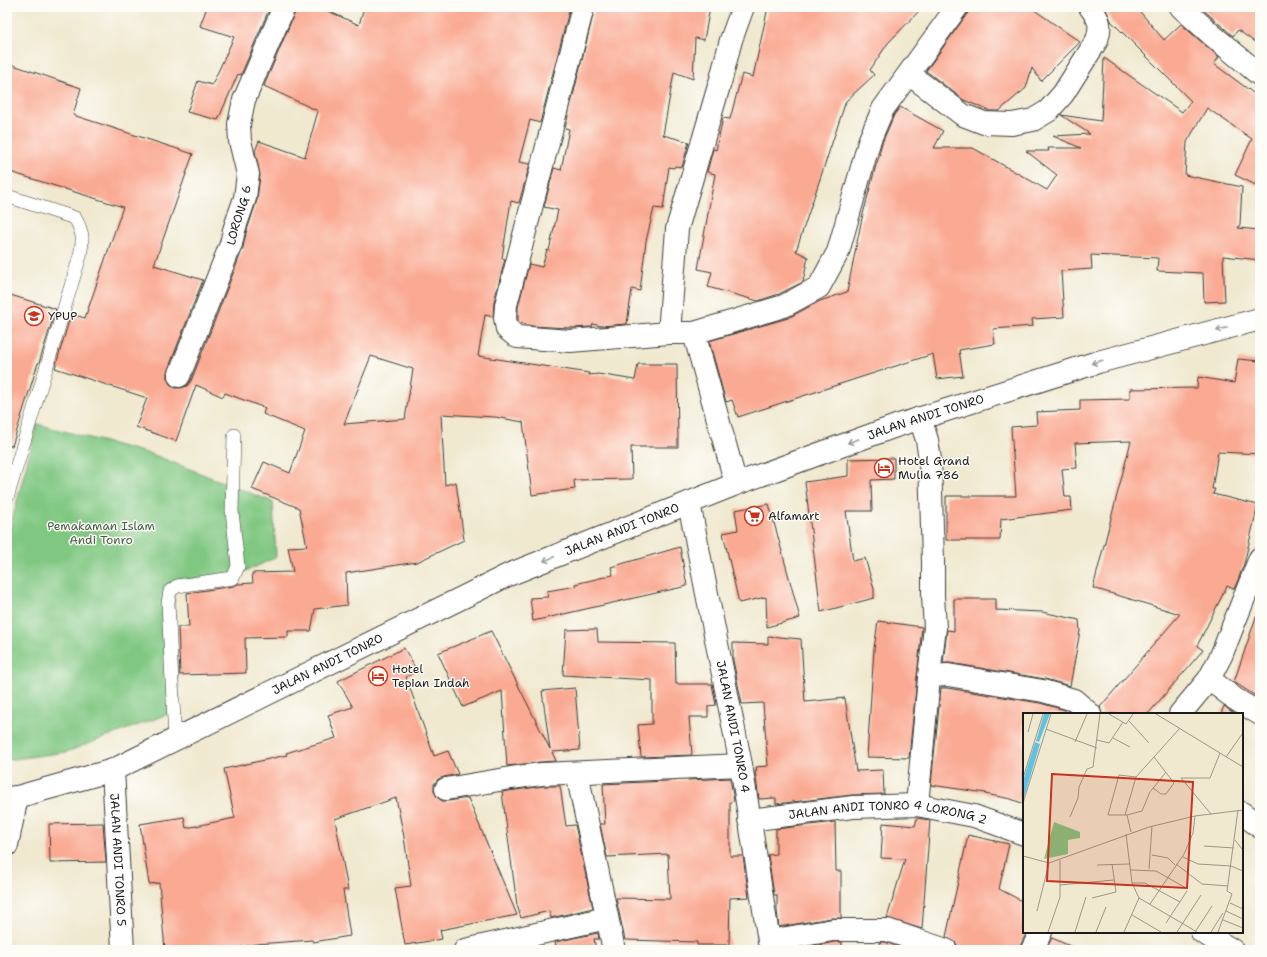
<svg xmlns="http://www.w3.org/2000/svg" width="1267" height="957" font-family="'Shantell Sans',sans-serif">
	<rect width="100%" height="100%" fill="#fdfcf7"/>
	<filter id="ink" filterUnits="userSpaceOnUse"><feTurbulence type="fractalNoise" baseFrequency=".025" numOctaves="2"/><feDisplacementMap in="SourceGraphic" scale="8" xChannelSelector="R" yChannelSelector="G"/><feConvolveMatrix kernelMatrix="1 2 1 2 8 2 1 2 1" color-interpolation-filters="sRGB"/></filter>
	<filter id="wash" filterUnits="userSpaceOnUse"><feTurbulence type="fractalNoise" baseFrequency=".012" numOctaves="4" result="noise"/><feDisplacementMap in="SourceGraphic" scale="16" xChannelSelector="R" yChannelSelector="G"/><feGaussianBlur stdDeviation="0.9" result="paint"/><feColorMatrix in="noise" values="0 0 0 0 0 0 0 0 0 0 0 0 0 0 0 0 0 1.4 0 .05"/><feComposite in="paint" operator="in"/></filter>
	<g filter="url(#wash)">
		<rect width="100%" height="100%" fill="#f0e9d0"/>
		<path fill="#80c782" stroke="#4e724f" d="M37 424 154 455 273 502 276 557 249 570 173 585 179 710 66 752 7 760V540Z"/>
		<g id="blocks">
			<path fill="#faa992" fill-rule="evenodd" d="M207 7H270L241 75 238 74 218 120 187 112 198 81 212 85 234 37 200 26Z
				M296 7H319L359 25 364 7H570L540 123 530 120 519 162 530 164 519 203 511 201 502 258 505 259 494 302 493 317 485 315 478 356 589 373V375L598 374 635 380 638 364H677L678 447H631L632 479 574 480 575 489 532 495 523 422 495 417 441 414 445 485 456 482 464 540 417 562 346 573 347 605 315 609 311 631H288V637L245 638 246 673 180 675 178 627H189L187 593 234 586 238 584 253 583 252 573 293 572 288 547 307 546 299 508 252 489 264 462 290 473 305 431 263 414 265 408 225 393 223 397 196 385 176 441 136 427 147 398 55 368 71 314 85 318 123 207 7 171V63L81 88 73 115 193 154 154 265 203 280 167 372V378L170 384 175 388H181L187 386 191 381 243 248 246 233 257 200 260 175 255 151 259 141 305 157 318 111 264 86 295 12ZM371 356 413 369 405 419 344 424Z
				M595 7H710L704 40 695 38 693 79 674 72 663 135 689 142 682 167 675 166 674 168 669 167 663 209 654 208 646 241 640 291 632 289 627 324 601 326 593 324 592 327 570 328 531 326 518 322V307L529 264 542 267 547 250 549 251 558 210 544 207 554 168 561 170 569 129 565 128Z
				M768 7H923L888 43 870 70 874 75 846 101 796 251 808 257 803 282 779 294 758 301 708 287 712 272 698 269 715 174 707 172 713 149 716 150 723 118 730 119 742 74 753 77Z
				M972 7H1030L1080 42 1041 81 1032 68 1026 88 999 111H990L964 100 926 71Z
				M1105 7H1136L1164 40 1181 24 1219 57 1214 64 1260 98V187L1235 175 1252 139 1207 108 1187 142 1185 175 1242 187 1240 224 1238 228 1260 230V260L1223 256 1225 301 1204 302 1203 273 1157 271 1158 258 1091 255 1092 269 1061 271 1064 317 1032 319 1033 326 993 329 995 344 959 350 963 376 937 379 933 354 738 417 732 400 726 402 709 341 788 318 820 301 847 292 862 218 876 165 880 154H879L882 143 894 115 900 107 943 131 934 148H973L1047 190 1057 175 1026 151H1049L1048 148H1081L1053 136 1090 134 1061 115 1101 121 1104 58 1182 112 1191 101 1111 21Z
				M1200 7H1260V46L1238 30 1233 36Z
				M7 294 56 309 39 363H38L12 446 7 445Z
				M1238 359 1260 361V454L1218 452 1212 489H1215L1213 494 1258 505 1244 564 1238 580 1234 589 1227 586 1197 646 1203 650 1148 714H1102L1100 707 1180 614 1093 588 1131 441 1075 443 1077 468 1062 469 1065 497H1071L1072 510 1001 519 1000 540H946V496H1016L1011 427 1037 425 1036 412 1080 410V400L1130 399V389L1197 388 1198 377 1234 383Z
				M894 458V479L871 480 872 511H846L853 561 865 558 874 589V598L821 612 805 482 848 476V459Z
				M769 504 800 618 767 627 766 597 739 603 723 533 738 530 735 510Z
				M680 547 687 586 533 621 530 598 548 597 547 591 576 586 575 584 613 575 611 567Z
				M954 599H996V610L1042 612 1079 620 1080 631 1070 686 1045 679 950 663H943L947 630 954 631Z
				M1256 617H1260V699L1234 682Z
				M878 621 922 627 909 758 867 757 874 649Z
				M597 629 598 642 675 643 676 684H712L716 705 708 706V717H689L692 755 641 757 638 725 652 724V680L563 675 566 630Z
				M491 631 550 749 542 691 575 688 580 750 552 752 556 761 540 762 507 766 502 691 463 707 438 653Z
				M768 636 801 639 805 702 845 698 856 771 883 770 884 794 852 795 776 804V798L759 799 755 771H757L756 767 768 766 763 703 742 704 733 660V643L768 644Z
				M404 648 417 671 406 677 434 756 448 751 458 774 444 777 438 779 434 784V791L437 797 442 801H448L468 798 517 915 440 930 442 939 405 945 395 888 411 886 404 837 396 798 335 819 348 890H343L350 936 313 942 312 940 257 944 227 950H205L204 946 165 950 159 883 149 884 140 824 184 817 186 828 235 818 224 769 287 755 286 753 336 738 328 715 353 707 338 681Z
				M941 688H947L1040 703 1065 710 1064 714H1024V804L1011 799 985 794 986 793 931 785Z
				M1224 706 1229 710 1236 714H1221Z
				M730 778 734 801 730 802V856H743L749 897 730 898 729 945H697V942L625 940 616 898 670 899 668 854 607 857 600 824H605L603 784Z
				M543 786H560L566 826 575 825 593 908 551 918 549 911 521 918 517 905 502 792Z
				M917 818 930 820 922 929 887 918 905 859 881 858 883 823 915 826Z
				M835 822 836 871H841V918H831L779 927 777 911V895H774L768 855 776 854V829Z
				M103 823 106 862 50 863 49 824Z
				M968 835 1009 844 999 889 1024 902V932H1027L1021 944 1020 950H958V947L955 942 946 937Z
				M598 933 599 939H594L596 950H557L555 942Z
				M1052 938 1079 950H1046Z
				M834 942H842V950H810V947Z
				M880 942H885L907 950H877Z"/>
		</g>
	</g>
	<g filter="url(#ink)">
		<use href="#blocks" fill-opacity="0" stroke="#3c3b37" stroke-width="1"/>
		<g fill="none" stroke-linecap="round" stroke-linejoin="round">
			<defs>
				<path id="service" d="M7 196 75 218C84 234 83 239 80 256L7 498
					M175 740 168 603 170 591 177 586 233 578 238 566 232 511 234 435"/>
				<g id="minor">
					<path d="M583 7 506 305 505 318 507 329 517 337 570 341 669 333H694L784 306 819 287 838 252 870 139 883 109 957 7"/>
					<path d="M1181 7 1212 35 1260 75"/>
					<path d="M909 74 963 115 984 123 1012 124 1033 120 1048 111 1063 94 1097 40C1102 25 1099 19 1090 7"/>
					<path d="M669 333 677 229 721 79 731 40 743 7"/>
					<path d="M694 333 736 484"/>
					<path id="s1" d="M179 376 231 244 234 230 245 198 248 174 240 141 239 124 244 100 284 7"/>
					<path id="s2" d="M689 503 741 765 769 941 773 950"/>
					<path d="M929 676 948 675 1043 691 1074 700 1090 714"/>
					<path d="M1209 679 1235 699 1260 714"/>
					<path d="M1180 714 1209 679 1221 656 1260 558"/>
					<path id="s3" d="M113 770 123 950"/>
					<path d="M577 773 614 950"/>
					<path d="M446 789 511 778 542 774 741 765"/>
					<path d="M917 805 930 667 935 628 933 596V561L930 459 927 440 920 418"/>
					<path d="M1242 813 1260 827"/>
					<path id="s4" d="M749 820 853 807 917 805 974 816 1024 834"/>
					<path d="M7 845 17 797"/>
					<path d="M1202 932 1232 950"/>
					<path d="M769 941 833 930H887L946 950"/>
					<path d="M465 950 607 918"/>
					<path d="M1032 950 1041 932"/>
				</g>
				<g id="secondary">
					<path id="s5" d="M7 798 17 797 113 770 508 575 736 484 896 426 1098 362 1260 319"/>
				</g>
			</defs>
			<use href="#service" stroke="#3c3b37" stroke-width="14"/>
			<use href="#minor" stroke="#3c3b37" stroke-width="24"/>
			<use href="#secondary" stroke="#3c3b37" stroke-width="24"/>
			<use href="#service" stroke="#fff" stroke-width="13"/>
			<use href="#minor" stroke="#fff" stroke-width="22"/>
			<use href="#secondary" stroke="#fff" stroke-width="22"/>
		</g>
		<defs><path id="oneway-shaft" d="M-6 0H5M1.5-3L5.5 0L1.5 3" fill="none" stroke-width="1.6" stroke-linecap="round" stroke-linejoin="round"/></defs>
		<g stroke="#999">
			<use href="#oneway-shaft" transform="translate(1222 329) rotate(165)"/>
			<use href="#oneway-shaft" transform="translate(1097 362) rotate(164)"/>
			<use href="#oneway-shaft" transform="translate(853 441) rotate(160)"/>
			<use href="#oneway-shaft" transform="translate(549 559) rotate(158)"/>
		</g>
	</g>
	<defs>
		<symbol id="university-ring" viewBox="-11 -11 22 22"><circle r="9.5" fill="#fdfcf7" stroke="#c8321e" stroke-width="1.5"/><path d="M0-5L7-2L0 1L-7-2ZM-4 1L0 2.5L4 1V4Q0 6-4 4Z" fill="#c8321e"/></symbol>
		<symbol id="hotel-ring" viewBox="-11 -11 22 22"><circle r="9.5" fill="#fdfcf7" stroke="#c8321e" stroke-width="1.5"/><path d="M-6-4.5h1.5V1H6V5H4.5V3h-9V5H-6ZM-4 0a1.8 1.8 0 1 1 3.6 0ZM.5 0V-2.5h3Q6-2.5 6 0Z" fill="#c8321e"/></symbol>
		<symbol id="supermarket-ring" viewBox="-11 -11 22 22"><circle r="9.5" fill="#fdfcf7" stroke="#c8321e" stroke-width="1.5"/><path d="M-6-5.5h2.5l.6 2H6L4.5 2H-2.5L-4.4-4H-6ZM-1.5 3.2a1.3 1.3 0 1 0 .1 0ZM3 3.2a1.3 1.3 0 1 0 .1 0Z" fill="#c8321e"/></symbol>
	</defs>
	<g fill-rule="evenodd">
		<use href="#university-ring" x="23" y="305" width="22" height="22"/>
		<use href="#hotel-ring" x="873" y="457" width="22" height="22"/>
		<use href="#supermarket-ring" x="743" y="505" width="22" height="22"/>
		<use href="#hotel-ring" x="367" y="665" width="22" height="22"/>
	</g>
	<g text-anchor="middle" dominant-baseline="central" stroke-width="3" stroke-linejoin="round" paint-order="stroke">
		<g font-size="12" fill="#1c1c1c" stroke="#fdfcf7">
			<text stroke="none"><textPath href="#s1" startOffset="172">LORONG 6</textPath></text>
			<text stroke="none"><textPath href="#s5" startOffset="997">JALAN ANDI TONRO</textPath></text>
			<text stroke="none"><textPath href="#s5" startOffset="673">JALAN ANDI TONRO</textPath></text>
			<text stroke="none"><textPath href="#s5" startOffset="349">JALAN ANDI TONRO</textPath></text>
			<text stroke="none"><textPath href="#s2" startOffset="228">JALAN ANDI TONRO 4</textPath></text>
			<text stroke="none"><textPath href="#s4" startOffset="140">JALAN ANDI TONRO 4 LORONG 2</textPath></text>
			<text stroke="none"><textPath href="#s3" startOffset="90">JALAN ANDI TONRO 5</textPath></text>
		</g>
		<g font-size="12" fill="#1c1c1c" stroke="#fdfcf7" text-anchor="start">
			<text x="48" y="316">YPUP</text>
			<text x="898" y="461">Hotel Grand<tspan x="898" dy="14">Mulia 786</tspan></text>
			<text x="768" y="516">Alfamart</text>
			<text x="392" y="669">Hotel<tspan x="392" dy="14">Tepian Indah</tspan></text>
		</g>
		<g font-size="12" fill="#446045" stroke="#fdfcf7">
			<text x="101" y="526">Pemakaman Islam<tspan x="101" dy="14">Andi Tonro</tspan></text>
		</g>
	</g>
	<g transform="translate(1023 713)">
		<rect width="220" height="220" fill="#f0e9d0"/>
		<path d="M31 109 57 119V125L45 127V141L21 146Z" fill="#80c782"/>
		<path d="M21 1H27L16 29 13 28ZM12 29 17 31 0 88V68Z" fill="#61c1e0"/>
		<path fill="none" stroke="#9b9788" stroke-width="1" d="M86 1 103 11 110 1M133 1 220 54M106 8 126 30M23 16 74 35M5 19 10 1M90 25 107 34M74 27 86 30 100 9M52 29 64 1M203 44 219 21M113 64 96 62 85 102H104L119 98 127 79 143 59M0 65 20 1M130 75 138 81H143L151 70 131 44M0 90 28 1M188 101 158 65H187L197 40M102 102 113 64 157 15M104 102 108 119M47 104 55 85 56 74 64 56 70 54 77 1M212 127 220 137M181 133 211 135M129 142 145 145 152 152M0 143 26 150 126 114 172 103 220 97M160 144 175 151 208 153 220 158M153 151 179 171 205 173M74 152 107 151M126 156 129 113M108 157 133 158 163 175M109 170H122L157 189M37 172 91 167M69 185 93 179 89 151M116 185 174 219M207 190 220 196M127 191 161 141 170 120 172 103M14 198 26 150M203 198 220 206M109 202 138 219M200 207 220 215M143 210 164 178M25 219 37 184V147M52 219 63 184M73 219 83 194M101 219 116 185 109 170 103 121M154 219 178 182M172 219 189 193M188 219 200 200M195 219 209 181 204 178 215 97"/>
		<path fill="#c8321e" fill-opacity="0.15" stroke="#c8321e" stroke-width="2" d="M29 61 170 69 164 175 24 168Z"/>
		<rect width="220" height="220" fill="none" stroke="#1c1c1c" stroke-width="2"/>
	</g>
	<rect width="1267" height="957" fill="none" stroke="#fdfcf7" stroke-width="24"/>
</svg>
